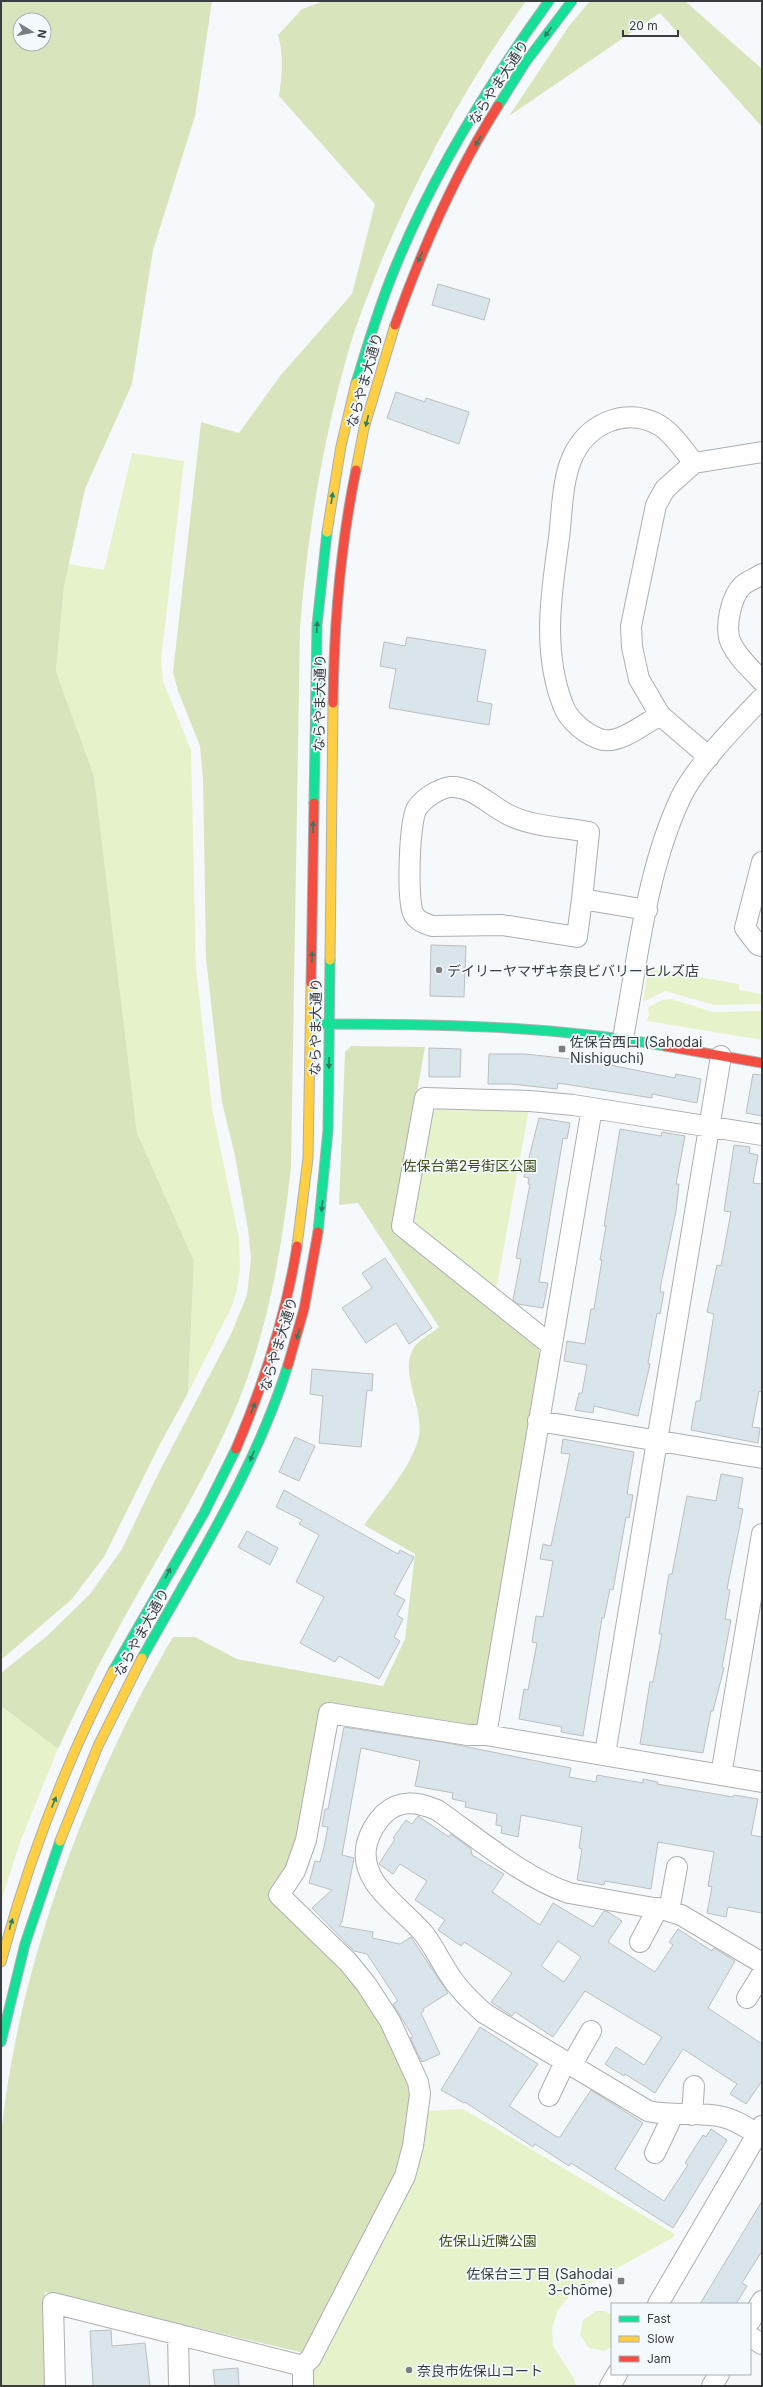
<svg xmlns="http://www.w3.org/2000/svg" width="763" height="2387" font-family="Inter,'Noto Sans JP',sans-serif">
	<rect width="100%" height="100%" fill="#f6f9fc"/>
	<path fill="#e6f3ca" d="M132 453 184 461 161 660 163 681 191 750 196 968 212 1108 239 1238 240 1268 237 1290 232 1306 188 1393 194 1261 137 1133 94 776 56 671 64 587 69 564 104 570Z
		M648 968 739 984V990L762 994V1004L714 1005 665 991 643 1002Z
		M672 999 713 1012 762 1011V1040L647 1021 649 1014 648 1007 662 1000Z
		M440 1107 529 1109 496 1291 417 1227 412 1214 429 1116Z
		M1 1706 58 1749 20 1842 1 1902Z
		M463 2109 675 2234 672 2238 572 2293 558 2310 552 2328 553 2346 574 2379 576 2386H311V2375L425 2111Z
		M596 2311H604L612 2315V2347L604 2351 589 2348 580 2335 583 2320Z"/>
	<path fill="#d8e5bc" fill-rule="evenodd" d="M1 1H212L195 116 153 250 132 384 85 489 64 587 56 671 94 776 137 1133 194 1261 188 1393 159 1446 104 1557 71 1600 1 1660ZM20 20H44V44H20Z
		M324 1H526C467 83 420 169 381 262 367 297 352 334 343 371 320 456 307 541 300 628L291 1168C282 1247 269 1326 239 1400 204 1485 153 1563 110 1644 91 1678 75 1714 58 1749L1 1706V1673L47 1636 90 1594 122 1549 155 1480 231 1334 247 1295 251 1258 248 1229 235 1156 222 1102 206 958 203 780 200 746 178 691 173 672 201 422 239 433 280 376 352 294 375 204 279 96C282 74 284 56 278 35L302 9Z
		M590 1H685L762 69V127L660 13 509 116 569 26Z
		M351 1046 425 1047 393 1229 536 1343 541 1356 480 1722 469 1730 322 1705 293 1862 270 1896 326 1949 373 2006 414 2090 399 2168 304 2353 45 2292 46 2386H1C1 2330 1 2274 1 2217 1 2190 0 2162 1 2135 18 1967 87 1782 173 1637H195L237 1659 383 1686 405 1639 415 1554 364 1525C381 1501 410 1469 418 1440 426 1412 400 1376 412 1351 415 1342 432 1333 439 1327L358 1203 339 1205 345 1052Z"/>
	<path fill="#dae4eb" stroke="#bcbfc1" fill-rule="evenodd" d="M438 284 490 299 484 320 432 305Z
		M396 392 425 402 426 398 469 412 459 444 387 418Z
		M407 637 486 650 477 701 492 704 489 725 389 708 396 669 380 666 384 642 405 646Z
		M431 945 466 946 464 997 430 996Z
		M429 1048 461 1049 460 1077H429Z
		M489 1054H525L590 1061 675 1078 676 1074 701 1079 697 1103 652 1094V1098L558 1083 557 1089 511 1084H488Z
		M753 1074 762 1075V1116L746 1113Z
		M539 1118 570 1123 567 1139 563 1138 539 1282 548 1283 543 1308 518 1304 513 1300 521 1259 516 1258 530 1184H528L529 1178 524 1177Z
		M620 1129 661 1136 662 1132 685 1136 676 1184H679L676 1211 661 1284 660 1292H664L660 1314 657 1313 648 1363 650 1364 638 1416 594 1406 593 1413 575 1410 579 1393H582L587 1365 564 1361 567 1341 585 1344 591 1309H594L602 1260H600L606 1226H604Z
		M734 1145 750 1147 749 1153 758 1155 753 1183 762 1184V1392L759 1391 752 1427 760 1428 758 1443 691 1430 696 1401H700L714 1314 707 1312 717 1265 721 1266 722 1261 731 1212 724 1211Z
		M385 1258 432 1328 409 1344 396 1323 366 1343 342 1308 372 1288 362 1273Z
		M312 1369 373 1374 372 1391 367 1390 361 1447 319 1443 323 1396 310 1394Z
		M295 1437 315 1446 299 1481 279 1472Z
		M563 1439 634 1452 627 1494 633 1495 629 1518 626 1517 613 1590 610 1589 604 1618H602L583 1736 561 1732 562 1727 519 1719 524 1689 528 1690 537 1643 532 1642 536 1616 543 1617 553 1561 540 1559 543 1544 551 1546 570 1454 561 1453Z
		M721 1474 743 1478 738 1508 743 1509 727 1589 730 1590 725 1619 731 1620 722 1667 724 1668 713 1711H711L703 1753 640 1744 650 1682H653L662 1634H659L669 1574H672L687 1496 716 1501Z
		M284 1490 398 1554 400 1550 414 1557 394 1594 405 1600 397 1615 403 1619 394 1637 400 1641 379 1679 339 1656 335 1662 300 1643 324 1597 296 1582 319 1535 299 1524 302 1520 276 1507Z
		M247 1531 278 1548 270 1565 238 1547Z
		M344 1727 448 1743 571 1768 569 1777 596 1782 597 1775 643 1783V1779L658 1782 657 1784 733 1797 734 1795 758 1799 751 1835 762 1837V1913L728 1907 726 1917 707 1913 712 1887 708 1886 714 1852 658 1842 651 1889 605 1881 604 1885 577 1880 582 1849 579 1848 582 1827 521 1815 518 1837 501 1833 502 1826 496 1825 497 1814 465 1807 466 1802 452 1799 453 1793 415 1786 420 1761 361 1748 342 1855 354 1858 342 1922 339 1926 373 1932 372 1938 400 1944 411 1937 448 1993 423 2009 424 2011 421 2013 440 2054 422 2062 410 2038 413 2037 393 2004 398 2001 367 1954 354 1951 312 1908 332 1890 309 1883 315 1861 320 1862 324 1847 328 1827 322 1826 325 1809H328Z
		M418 1816 449 1837 451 1834 471 1849 472 1855 504 1874 492 1892 540 1925 553 1903 593 1927 604 1911 608 1912 622 1921 608 1942 655 1972 673 1945 669 1942 678 1929 712 1951 714 1948 735 1961 708 2008 762 2044V2081L746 2104 730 2094 737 2084 683 2049 655 2093 625 2074 624 2076 605 2064 616 2047 644 2065 662 2037 585 1991 553 2037 515 2012 512 2016 491 2002 512 1973 464 1942 461 1946 438 1930 445 1920 415 1900 427 1881 400 1864 393 1874 379 1864 395 1839 393 1838 406 1820 412 1824ZM558 1941 581 1957 564 1982 541 1966Z
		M480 2027 538 2064 509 2106 557 2137H560L591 2090 643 2123 615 2169 664 2201 688 2165 685 2163 703 2135 706 2137 711 2129 727 2140 673 2228 571 2163 569 2166 535 2144 533 2147 465 2102 464 2103 441 2090Z
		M762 2201V2251L742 2283 747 2286 736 2304H700Z
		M111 2330 112 2346 145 2343 150 2386H93L90 2331Z
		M238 2368 239 2386H215L213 2370Z"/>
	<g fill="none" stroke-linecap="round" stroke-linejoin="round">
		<defs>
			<path id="street" d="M762 574C756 578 748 581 743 585 731 596 724 628 731 643 738 658 751 669 762 681
				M660 715C644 724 621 743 603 740 587 736 568 720 563 705 542 651 551 594 559 538 562 513 562 481 572 458 587 424 625 406 659 425 673 433 684 451 694 463
				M709 757 660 715 639 679 632 647 631 626 656 505 665 489 694 463 762 452
				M762 862 745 928 758 945 762 946
				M582 899 589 832C563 827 533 827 509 815 491 807 472 785 450 787 438 789 424 798 417 808 409 821 407 898 413 913 417 921 424 923 432 926L502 925 577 937 582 899 647 910
				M623 1038C638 958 646 871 681 797 696 766 738 723 762 698
				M551 1345 402 1226 425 1098 530 1101 573 1105 762 1135
				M538 1421 762 1458
				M486 1735 592 1108
				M605 1754 721 1056
				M721 1775 762 1534
				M669 1911 677 1867
				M640 1942 658 1908
				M747 1998 762 1974
				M571 2066 591 2031
				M549 2096 565 2062
				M692 2115 694 2086
				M757 2134C746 2127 736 2120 723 2117 699 2111 673 2117 648 2111L484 2013C473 2003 462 1993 453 1980 442 1965 435 1948 424 1934 402 1907 357 1883 367 1843 370 1833 376 1822 384 1814 400 1799 417 1802 437 1810 476 1837 524 1878 569 1893L665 1910 681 1915 762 1963
				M655 2153 673 2115
				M658 2304 762 2126
				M750 2321 762 2301
				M178 2334 179 2386
				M750 2337 762 2344
				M303 2366 311 2358 405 2176 413 2146 420 2094 418 2082 390 2021 366 1984 348 1962 279 1895 295 1871 306 1840 329 1713 468 1735H486L762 1782
				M55 2386 53 2303 303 2366V2386
				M610 2386 617 2374
				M712 2386 719 2374"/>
			<path id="fast" d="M498 106 525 63 572 1
				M356 383C368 344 379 306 395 268 434 172 488 85 549 1
				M314 803 317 625 327 532
				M314 1024C432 1024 548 1025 665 1046
				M318 1232 328 1130 330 960
				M142 1658C195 1563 255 1470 288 1365
				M113 1671 204 1513 236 1449
				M1 2042 25 1944 60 1841"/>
			<path id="slow" d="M356 470 364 428 395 325
				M327 532 341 446 356 383
				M330 960 333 703
				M297 1246 308 1158 311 983
				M60 1841 98 1746 142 1658
				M1 1962C28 1861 65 1764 113 1671"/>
			<path id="jam" d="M395 325C422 249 455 174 498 106
				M333 703C334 625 340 547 356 470
				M311 983 314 803
				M665 1046 762 1063
				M288 1365 304 1309 318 1232
				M236 1449C264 1383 286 1316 297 1246"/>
		</defs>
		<use href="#street" stroke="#acafb1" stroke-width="22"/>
		<use href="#fast" stroke="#acafb1" stroke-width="11"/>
		<use href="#slow" stroke="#acafb1" stroke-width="11"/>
		<use href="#jam" stroke="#acafb1" stroke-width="11"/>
		<use href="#street" stroke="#fefeff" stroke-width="20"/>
		<use href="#fast" stroke="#16e098" stroke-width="9"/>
		<use href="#slow" stroke="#ffcf43" stroke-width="9"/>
		<use href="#jam" stroke="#f24e42" stroke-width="9"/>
	</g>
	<defs><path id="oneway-solid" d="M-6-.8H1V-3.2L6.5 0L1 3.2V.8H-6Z"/></defs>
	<g fill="#2c7e63">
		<use href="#oneway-solid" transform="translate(548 32) rotate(126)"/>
		<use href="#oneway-solid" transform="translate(478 141) rotate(120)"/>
		<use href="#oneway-solid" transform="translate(420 257) rotate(114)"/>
		<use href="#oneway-solid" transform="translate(367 421) rotate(104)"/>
		<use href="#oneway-solid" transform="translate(332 498) rotate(-81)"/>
		<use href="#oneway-solid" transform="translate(317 627) rotate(-87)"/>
		<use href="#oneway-solid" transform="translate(313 827) rotate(-89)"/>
		<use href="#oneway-solid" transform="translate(312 957) rotate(-89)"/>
		<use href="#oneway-solid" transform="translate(329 1063) rotate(91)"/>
		<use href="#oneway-solid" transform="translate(322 1206) rotate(97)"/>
		<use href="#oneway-solid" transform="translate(298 1334) rotate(106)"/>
		<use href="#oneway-solid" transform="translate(253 1408) rotate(-69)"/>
		<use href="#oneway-solid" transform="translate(252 1456) rotate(114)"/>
		<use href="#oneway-solid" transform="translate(168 1573) rotate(-62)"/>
		<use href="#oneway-solid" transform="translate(54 1802) rotate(-68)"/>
		<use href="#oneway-solid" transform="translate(11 1924) rotate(-74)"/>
	</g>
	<g fill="#7c7f81" stroke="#f4f9fe" stroke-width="1.5">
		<circle cx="439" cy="970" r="4"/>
		<rect x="558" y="1045" width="8" height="8" rx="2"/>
		<rect x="617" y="2277" width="8" height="8" rx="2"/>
		<circle cx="409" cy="2370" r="4"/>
	</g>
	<g text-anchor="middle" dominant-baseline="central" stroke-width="3.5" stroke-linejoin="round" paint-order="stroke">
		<g font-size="14" fill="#3a3d3f" stroke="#f4f9fe">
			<text transform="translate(498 82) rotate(-57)">ならやま大通り</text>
			<text transform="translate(364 380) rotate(-74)">ならやま大通り</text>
			<text transform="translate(319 703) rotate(-89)">ならやま大通り</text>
			<text transform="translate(315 1027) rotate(-89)">ならやま大通り</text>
			<text transform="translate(278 1344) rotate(-73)">ならやま大通り</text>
			<text transform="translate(141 1632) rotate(-61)">ならやま大通り</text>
		</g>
		<g font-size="14" fill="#3a3d3f" stroke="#f4f9fe" text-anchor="start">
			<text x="447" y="970">デイリーヤマザキ奈良ビバリーヒルズ店</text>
			<text x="570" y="1041">佐保台西口 (Sahodai<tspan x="570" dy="16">Nishiguchi)</tspan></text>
			<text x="613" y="2273" text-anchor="end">佐保台三丁目 (Sahodai<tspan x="613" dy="16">3-chōme)</tspan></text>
			<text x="417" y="2370">奈良市佐保山コート</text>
		</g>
		<g font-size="14" fill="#424e16" stroke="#f4f9fe">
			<text x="470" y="1165">佐保台第2号街区公園</text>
			<text x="488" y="2240">佐保山近隣公園</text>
		</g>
	</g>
	<rect width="763" height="2387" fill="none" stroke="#3a3d3f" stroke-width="4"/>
	<rect x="611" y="2303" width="140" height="72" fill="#f4f9fe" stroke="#aaaeb2"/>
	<rect x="619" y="2316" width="20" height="6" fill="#16e098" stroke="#aaaeb2"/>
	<text x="647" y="2323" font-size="12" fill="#3a3d3f">Fast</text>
	<rect x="619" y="2336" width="20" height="6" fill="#ffcf43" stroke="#aaaeb2"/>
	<text x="647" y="2343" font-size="12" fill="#3a3d3f">Slow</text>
	<rect x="619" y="2356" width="20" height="6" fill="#f24e42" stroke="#aaaeb2"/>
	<text x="647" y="2363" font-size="12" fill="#3a3d3f">Jam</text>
	<g transform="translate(32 32) rotate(100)"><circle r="19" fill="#f4f9fe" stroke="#aaaeb2"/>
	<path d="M0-3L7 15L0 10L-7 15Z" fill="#7c7f81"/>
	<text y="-6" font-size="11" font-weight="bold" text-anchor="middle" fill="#3a3d3f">N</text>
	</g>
	<path d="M623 30v6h55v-6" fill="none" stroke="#3a3d3f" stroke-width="2"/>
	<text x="629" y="30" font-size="12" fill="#3a3d3f" stroke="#f4f9fe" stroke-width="3" paint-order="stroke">20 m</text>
</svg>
